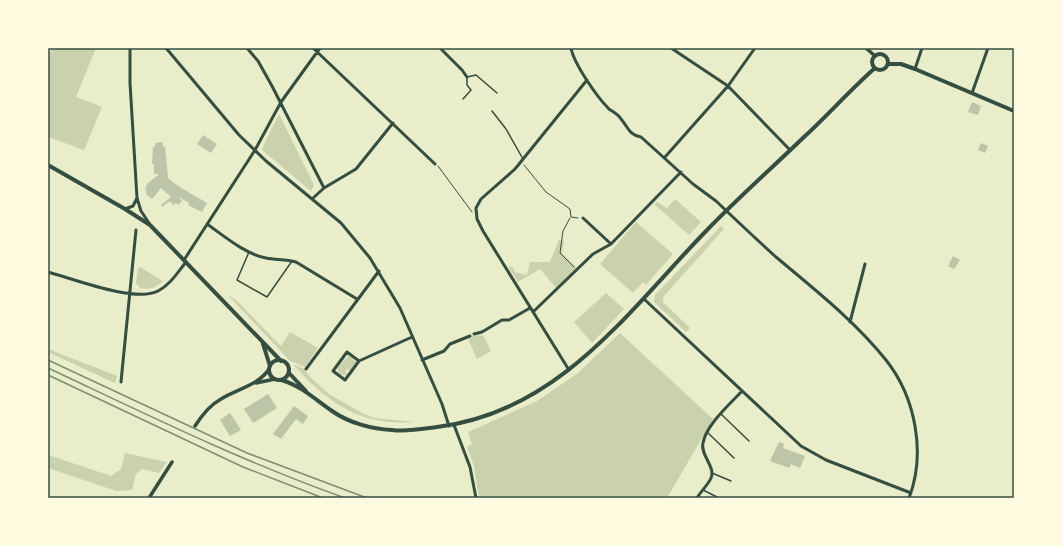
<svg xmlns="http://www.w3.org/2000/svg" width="1062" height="546" font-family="Commissioner,sans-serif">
	<rect width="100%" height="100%" fill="#e9edc9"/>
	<path fill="#cad2ad" d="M53 48H96L76 97 102 107 84 150 48 137V55Z
		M279 114 314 185 311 191 262 150 264 144Z
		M675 199 701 222 689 235 654 204 657 202 667 208Z
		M636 222 673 254 646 285 643 282 633 293 600 264Z
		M721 226 724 229 663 297V302L690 328 686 332 654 302 655 295Z
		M559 240 564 241 562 253 577 268 556 288 540 269 518 282 508 266 514 268V272L527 275 530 262H550Z
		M140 267 163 281C156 288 149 290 140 288L136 283 138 269Z
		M606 293 624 309 592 343 574 322Z
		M227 294 237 301 281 346 290 332 318 348 305 367 290 361Z
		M620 333 713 419 667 498H479L474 466 467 447 472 444 468 432 537 401 578 373Z
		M483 335 491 351 477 359 468 339 474 336Z
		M48 349 117 376 115 383 48 352Z
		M350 356 356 362 350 371 347 369 345 371 347 374 346 375H342L338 372V368L346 358Z
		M293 364 304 369 310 377 329 394 362 413 374 418 414 422C360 426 327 403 293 364Z
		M125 453 167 462 159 473 142 469 136 474 132 490 116 491 48 468V455L111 476 121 469Z"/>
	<path fill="#bcc5a7" d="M972 102 981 106 978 115 968 112Z
		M203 135 217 144 211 153 197 144Z
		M163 142V147L165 146 168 178 178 186 207 203 202 212 188 205 189 203 179 197 182 201 178 205 176 203 173 205 170 201 162 207 161 205 171 197 161 188 152 199 146 194 147 192 145 190 147 184 158 175V174H154V164H152L153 147H155V143Z
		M981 143 988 146 985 153 978 150Z
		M953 256 960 260 954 269 948 266Z
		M268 394 277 408 253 423 244 409Z
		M294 406 308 416 303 424 296 419 281 439 273 434Z
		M230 413 241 430 230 436 220 420Z
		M779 442 784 444 783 448 805 456 800 468 791 464 789 468 770 461Z"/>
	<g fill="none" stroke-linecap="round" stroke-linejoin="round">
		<path stroke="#344e41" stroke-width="1" d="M524 165 546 192 570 209 571 217 578 218
			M438 166 472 212
			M570 218 563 231 560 253 574 267"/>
		<path stroke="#344e41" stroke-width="1.5" d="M463 99 471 90 467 85V77L476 75 497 93
			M492 111 506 129 523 159
			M249 252 237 280 267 297 292 261
			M721 414 749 441
			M708 433 734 458
			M712 473 731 481
			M703 490 719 498"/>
		<path stroke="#344e41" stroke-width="3" d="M130 48V83L137 198 141 211 149 223
			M166 48 239 135 266 161 341 223 370 258 400 308 442 404 449 426
			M247 48 258 61 272 86 324 188
			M313 48 435 164
			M440 48 462 70 467 77
			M571 48C574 64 597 97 609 109 613 112 618 114 621 119 628 127 629 135 641 137L693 184 716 201C736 220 756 239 776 257 814 289 855 321 886 360 916 398 926 454 909 498
			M671 48 728 86 790 150
			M915 69 922 48
			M972 93 988 48
			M665 157 728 86 755 48
			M312 199 324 188 356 169 393 123
			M125 209 133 206 137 198
			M583 218 611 244
			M207 224C224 236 245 254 266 258 276 260 286 259 296 262L357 299
			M184 260 255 150 281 102 320 48
			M48 272C74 279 135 303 158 291 170 285 178 272 186 262
			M644 299 801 446 826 460 911 493
			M533 312 593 254 611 244 681 172
			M850 322 865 264
			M474 334 482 332 502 320H509L530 308
			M422 360 444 351 450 344 470 336
			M359 361 345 380 333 371 347 352 359 361 412 337
			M306 369 379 271
			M569 370 483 231 477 219 476 208 481 199 515 169 587 80
			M121 382 136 230
			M454 425 470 467 476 498
			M697 498C701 491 708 485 711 478 716 467 700 455 703 443 706 425 730 404 742 391"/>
		<path stroke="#344e41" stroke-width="3.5" d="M866 48 875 56
			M256 383 275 379
			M195 426C202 415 210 405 221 399 237 389 259 385 269 369
			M149 498 172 462"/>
		<path stroke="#344e41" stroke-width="4" d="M872 62a8 8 0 1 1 16 0a8 8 0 1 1-16 0Z
			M888 64H901L915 69 1014 111
			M48 165 125 209 150 225 281 361
			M263 344 270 366
			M269 370a10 10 0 1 1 20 0a10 10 0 1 1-20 0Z
			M289 373 306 391
			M281 380C300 385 316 400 332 411 349 423 372 429 392 430 407 432 422 429 437 427 560 412 628 311 708 229 739 197 773 167 805 136 829 114 851 89 875 68"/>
		<path stroke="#7c8e77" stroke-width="1.5" d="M48 360 247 453 367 498
			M48 368C146 414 243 462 345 498
			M48 375 243 467 323 498"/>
	</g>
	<rect width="1062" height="546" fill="none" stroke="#fefae0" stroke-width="98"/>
	<rect x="49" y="49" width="964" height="448" fill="none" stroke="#344e41" stroke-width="1.5"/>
</svg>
